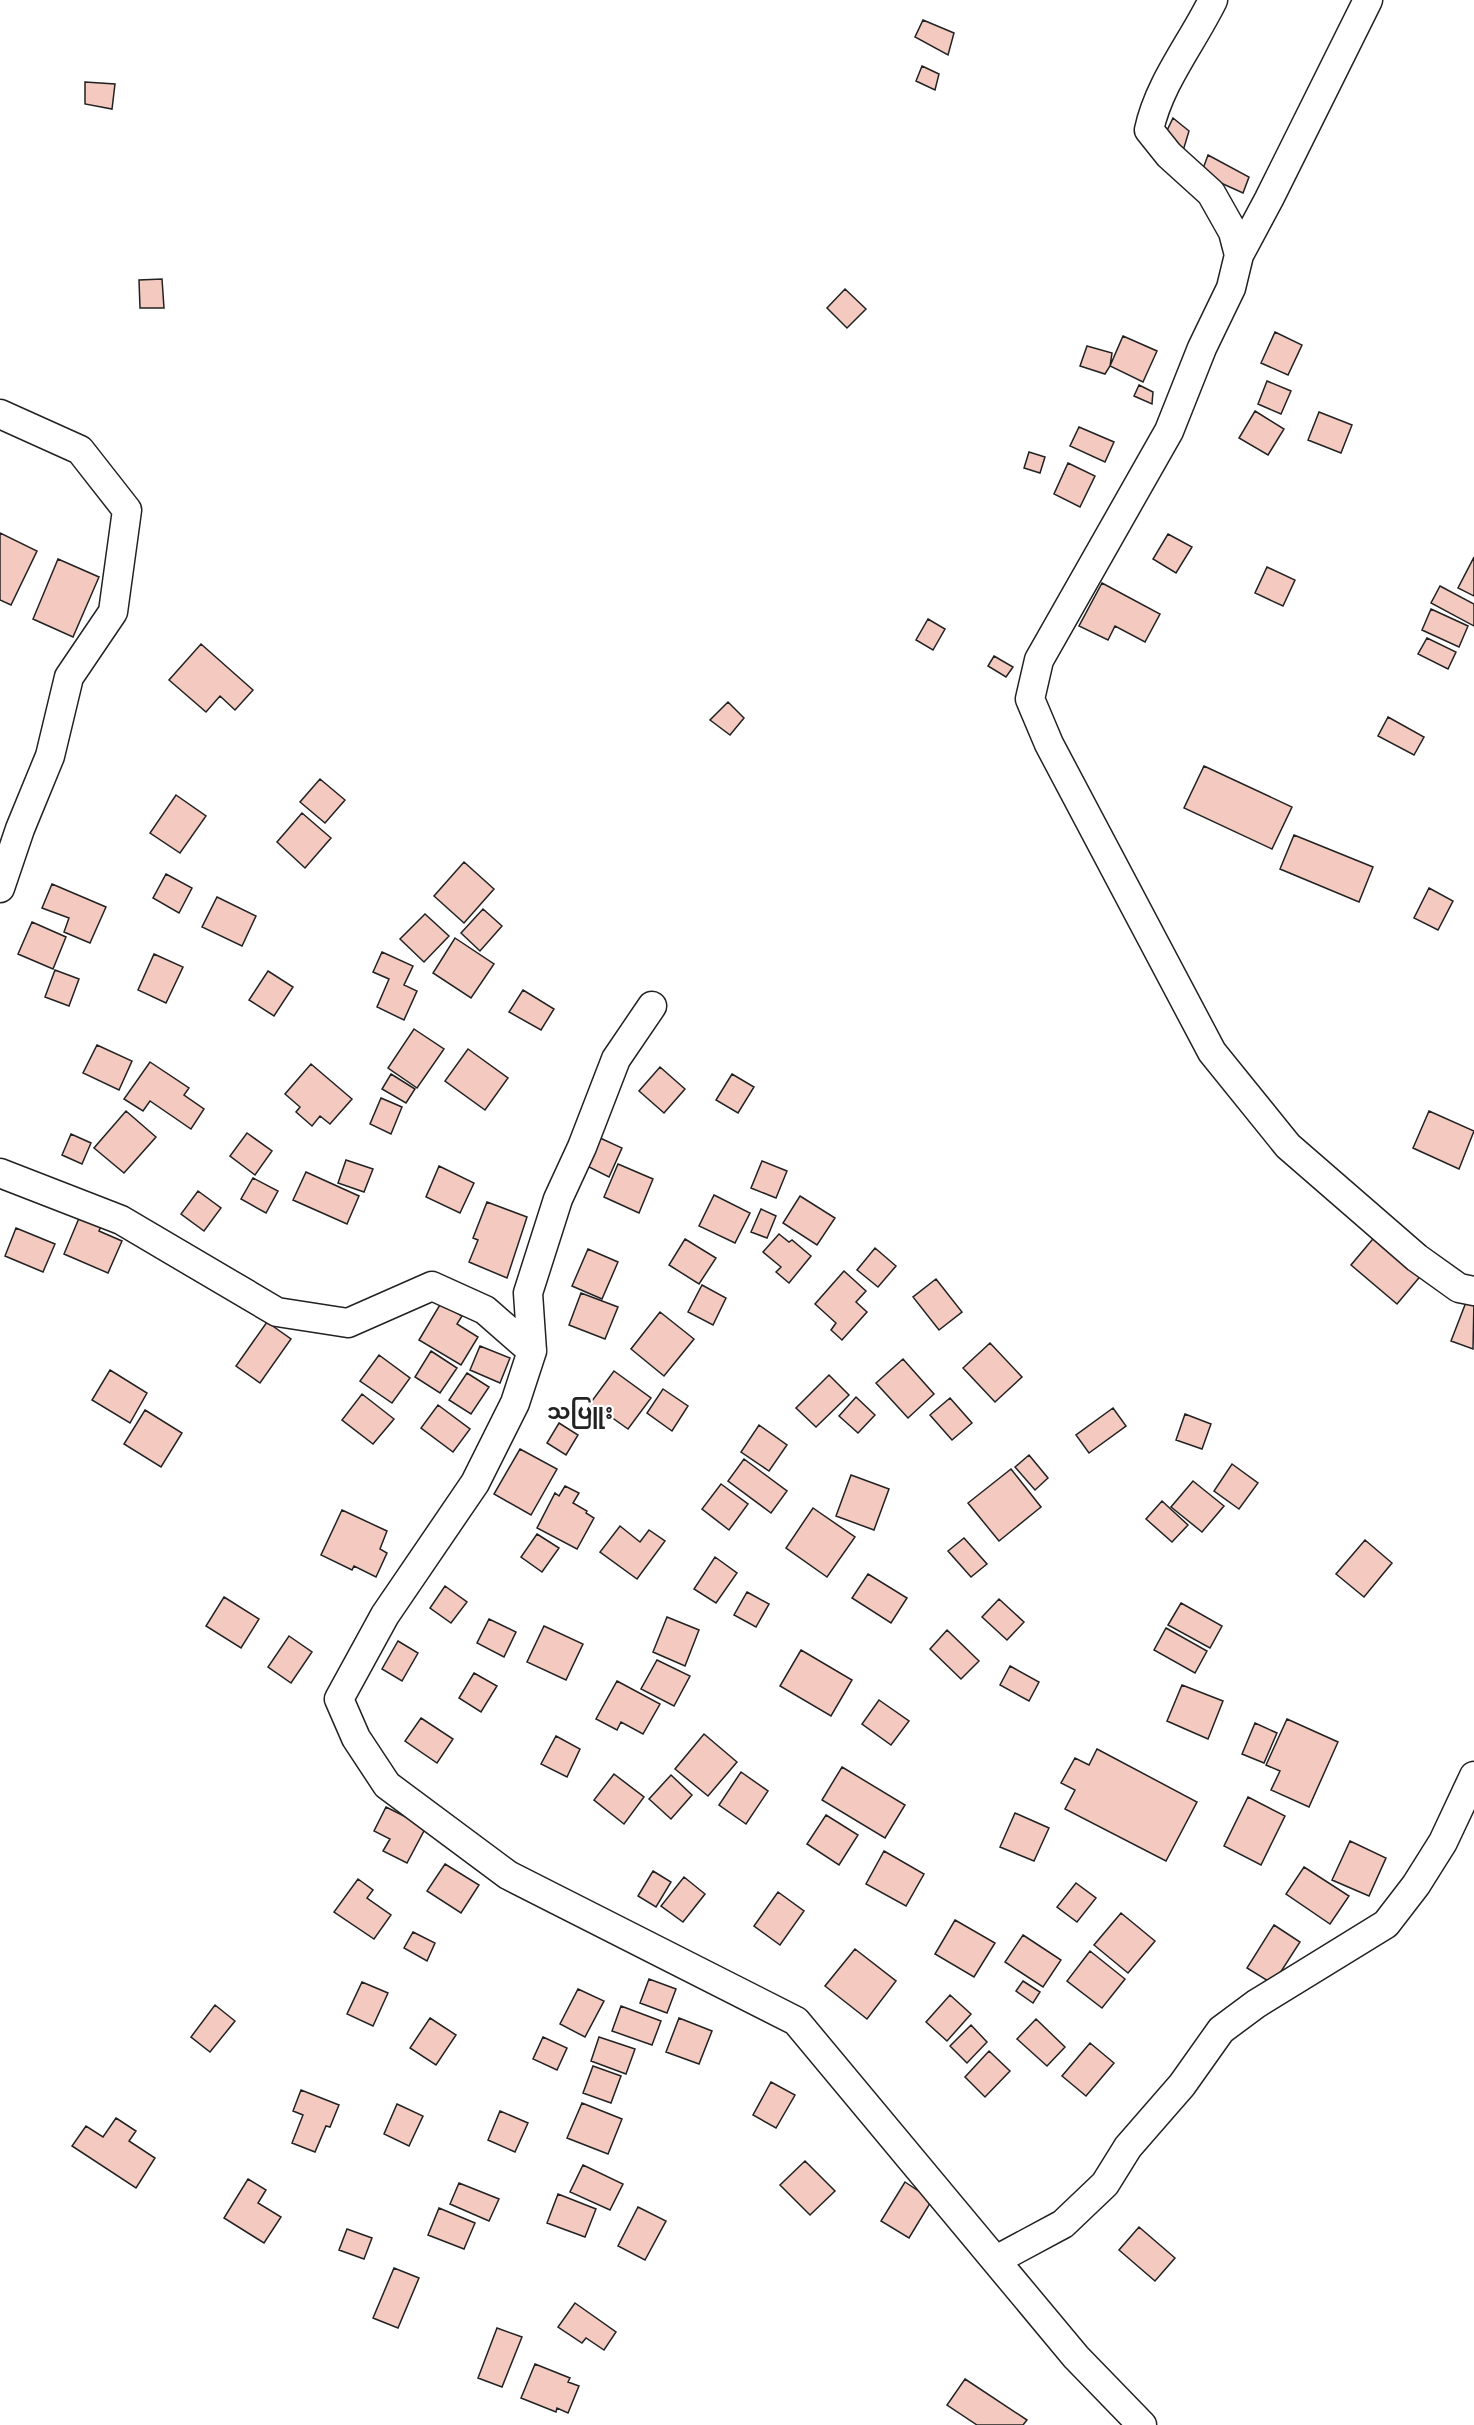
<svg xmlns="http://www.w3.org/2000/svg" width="1474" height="2425" font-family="Montserrat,'Noto Sans Myanmar',sans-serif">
	<rect width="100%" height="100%" fill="#fff"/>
	<path fill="#f3c9c0" stroke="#222" stroke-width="1.5" d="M923 20 954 33 948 55 915 37Z
		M922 66 939 74 935 90 916 81Z
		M85 82 115 84 112 109 85 104Z
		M1173 118 1189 131 1183 151 1162 141Z
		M1208 155 1249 177 1243 193 1201 174Z
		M162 279 164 308H140L139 280Z
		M845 289 866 309 847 328 827 308Z
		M1275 332 1302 345 1288 375 1261 363Z
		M1123 336 1157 351 1143 382 1110 366Z
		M1087 346 1112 353 1110 366 1105 374 1080 366Z
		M1267 381 1291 391 1281 414 1258 404Z
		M1139 385 1153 392 1152 404 1134 396Z
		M1255 411 1284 429 1268 455 1239 438Z
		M1319 412 1352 425 1341 453 1308 440Z
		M1079 427 1114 442 1105 462 1070 446Z
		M1029 452 1045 457 1040 473 1024 468Z
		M1068 463 1095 476 1080 507 1054 494Z
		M0 533 37 551 11 605 0 600Z
		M1168 534 1192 547 1176 573 1153 559Z
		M1474 557V596L1458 588Z
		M58 559 99 577 73 637 33 619Z
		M1267 567 1295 580 1283 606 1255 593Z
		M1102 583 1160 614 1145 642 1115 626 1108 640 1079 626Z
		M1440 586 1474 604V626L1431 603Z
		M1431 609 1468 626 1459 647 1422 630Z
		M928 619 945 629 933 650 916 640Z
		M1427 638 1456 652 1448 669 1418 654Z
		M201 644 253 690 235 710 220 696 206 712 169 680Z
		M994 656 1013 667 1006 677 988 666Z
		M728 702 744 718 730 735 710 720Z
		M1388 717 1424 737 1414 755 1378 736Z
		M1204 766 1292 807 1272 849 1184 808Z
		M320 779 345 800 325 823 300 802Z
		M176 795 206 816 180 853 150 833Z
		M302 813 331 838 305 868 277 842Z
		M1294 835 1373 867 1359 902 1280 869Z
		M464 862 494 889 464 923 434 896Z
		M166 874 192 888 179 913 153 898Z
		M52 884 106 907 90 943 64 932 69 918 42 908Z
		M1429 888 1453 901 1438 930 1414 918Z
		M217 897 256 916 242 946 202 927Z
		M483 909 502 926 480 951 461 933Z
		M425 914 449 936 424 962 400 939Z
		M32 922 66 937 53 969 18 954Z
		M455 938 494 964 471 998 433 973Z
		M382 952 413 966 404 985 417 991 404 1020 377 1007 389 979 373 972Z
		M154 954 183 967 166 1003 138 990Z
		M55 970 79 979 69 1006 45 997Z
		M268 971 293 987 274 1016 249 1000Z
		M523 990 554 1009 541 1030 509 1012Z
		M414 1029 444 1049 417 1088 388 1068Z
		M97 1045 132 1061 119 1090 83 1073Z
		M468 1049 508 1078 485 1110 445 1081Z
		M150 1062 189 1088 184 1095 204 1109 191 1129 150 1101 143 1111 124 1099Z
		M311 1064 352 1099 330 1124 320 1116 312 1126 296 1112 300 1107 285 1094Z
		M660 1067 685 1089 664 1113 639 1091Z
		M391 1074 415 1089 406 1103 382 1089Z
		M732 1074 754 1087 738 1113 716 1100Z
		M381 1098 402 1107 391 1134 370 1124Z
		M126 1111 156 1137 124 1173 94 1148Z
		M1429 1111 1474 1131 1459 1169 1413 1148Z
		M247 1133 272 1151 255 1175 230 1156Z
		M71 1134 91 1143 82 1164 62 1155Z
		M598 1137 622 1148 609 1177 585 1165Z
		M346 1160 373 1169 364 1192 338 1183Z
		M762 1161 787 1171 776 1198 751 1188Z
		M618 1164 653 1179 639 1213 604 1197Z
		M439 1166 474 1183 460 1213 426 1197Z
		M306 1172 359 1196 347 1224 293 1200Z
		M253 1178 278 1191 266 1213 241 1199Z
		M198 1191 221 1208 204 1231 181 1214Z
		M714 1195 750 1213 735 1243 699 1226Z
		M800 1196 835 1218 817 1245 783 1223Z
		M487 1202 527 1217 507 1278 469 1262 478 1240 473 1238Z
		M761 1209 776 1216 767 1238 751 1232Z
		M82 1211 103 1221 99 1231 122 1241 108 1273 64 1254Z
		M16 1228 55 1244 43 1272 5 1256Z
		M779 1234 789 1242 792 1240 811 1256 789 1283 776 1272 781 1267 763 1252Z
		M1377 1234 1423 1273 1397 1304 1351 1265Z
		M685 1239 716 1258 699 1284 669 1265Z
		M875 1248 896 1266 878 1287 857 1270Z
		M588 1249 618 1262 602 1299 572 1286Z
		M844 1271 866 1291 856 1302 867 1312 842 1340 831 1330 836 1323 815 1304Z
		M936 1279 962 1312 939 1330 913 1297Z
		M702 1285 726 1298 713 1325 688 1312Z
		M581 1293 618 1307 605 1339 569 1325Z
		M1468 1297 1474 1299 1473 1349 1451 1341Z
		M441 1303 462 1316 457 1324 478 1337 461 1365 419 1340Z
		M660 1312 694 1339 664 1376 631 1349Z
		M267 1322 291 1339 260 1383 236 1366Z
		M990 1343 1022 1377 995 1402 963 1368Z
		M480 1346 510 1358 500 1383 470 1370Z
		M431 1351 457 1368 440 1393 415 1377Z
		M379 1355 410 1378 392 1403 360 1381Z
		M903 1359 934 1394 908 1418 876 1383Z
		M110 1370 147 1393 130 1423 92 1400Z
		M614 1371 651 1398 628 1429 604 1412 599 1418 586 1409Z
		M467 1373 489 1387 471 1414 449 1400Z
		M829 1375 849 1395 816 1427 796 1408Z
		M663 1389 688 1406 672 1431 647 1413Z
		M362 1394 394 1419 373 1444 342 1420Z
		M856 1397 875 1415 858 1433 839 1416Z
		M950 1398 972 1423 952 1440 930 1415Z
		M438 1405 470 1429 453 1452 421 1428Z
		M1113 1408 1126 1426 1089 1453 1076 1435Z
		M145 1410 182 1433 161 1467 124 1444Z
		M1185 1414 1211 1424 1202 1449 1176 1440Z
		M559 1423 578 1435 566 1455 547 1443Z
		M759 1425 787 1445 769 1471 741 1452Z
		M520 1449 557 1469 531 1515 494 1494Z
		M1029 1455 1048 1478 1035 1490 1015 1467Z
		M744 1459 787 1491 771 1513 728 1481Z
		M1232 1464 1258 1483 1239 1509 1214 1491Z
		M1011 1469 1041 1507 999 1541 968 1503Z
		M851 1475 889 1489 874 1530 836 1516Z
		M1193 1481 1224 1506 1202 1532 1171 1507Z
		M721 1484 748 1504 729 1530 702 1509Z
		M565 1486 579 1493 573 1503 587 1511 586 1513 594 1518 577 1549 537 1528 555 1493 559 1496Z
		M1162 1501 1188 1525 1172 1542 1146 1519Z
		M813 1508 855 1537 827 1577 786 1548Z
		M342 1510 387 1531 380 1549 387 1553 376 1577 354 1566 352 1570 321 1555Z
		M620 1526 640 1542 649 1530 665 1541 637 1579 600 1552Z
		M537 1534 559 1548 542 1572 521 1557Z
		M964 1538 987 1564 971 1577 948 1551Z
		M1365 1540 1392 1563 1364 1597 1336 1574Z
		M715 1557 737 1573 716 1603 694 1589Z
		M868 1574 907 1598 891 1623 852 1598Z
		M445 1586 467 1602 451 1623 430 1608Z
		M747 1592 769 1604 756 1627 734 1615Z
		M224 1597 259 1619 241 1648 206 1626Z
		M999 1599 1024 1622 1007 1640 982 1617Z
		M1181 1603 1222 1626 1210 1648 1168 1625Z
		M667 1617 699 1630 685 1666 653 1652Z
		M489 1619 516 1632 504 1657 477 1643Z
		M544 1626 583 1644 566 1680 527 1662Z
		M1166 1628 1207 1651 1195 1673 1154 1650Z
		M947 1630 979 1661 961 1679 930 1649Z
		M289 1636 312 1652 291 1683 268 1667Z
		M398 1641 418 1653 402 1681 382 1669Z
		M801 1650 852 1680 831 1716 780 1686Z
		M657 1660 690 1676 674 1706 641 1689Z
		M1010 1666 1039 1682 1029 1701 1000 1685Z
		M474 1673 497 1686 481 1712 459 1698Z
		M617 1681 660 1704 643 1734 621 1722 617 1730 596 1719Z
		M1182 1685 1223 1701 1208 1739 1167 1721Z
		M879 1700 909 1721 891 1745 862 1724Z
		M421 1718 453 1739 437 1763 405 1741Z
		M1287 1719 1338 1742 1309 1807 1271 1790 1280 1771 1266 1765Z
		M1255 1723 1277 1733 1264 1763 1242 1754Z
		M704 1734 737 1762 708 1796 675 1769Z
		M556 1736 580 1749 567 1777 541 1764Z
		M1097 1749 1197 1802 1166 1861 1065 1809 1075 1790 1061 1783 1075 1758 1089 1765Z
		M842 1767 905 1805 885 1838 822 1800Z
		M741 1772 768 1791 746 1824 719 1805Z
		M614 1774 644 1797 624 1824 594 1800Z
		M671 1775 692 1795 671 1819 649 1799Z
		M1248 1797 1285 1816 1261 1865 1224 1846Z
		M386 1807 426 1827 407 1863 383 1851 390 1839 374 1831Z
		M1015 1813 1049 1828 1034 1861 1000 1847Z
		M826 1815 858 1835 839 1865 807 1844Z
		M1350 1841 1386 1858 1369 1896 1332 1880Z
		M884 1851 924 1874 906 1906 866 1884Z
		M445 1864 479 1885 461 1913 427 1891Z
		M1304 1867 1349 1896 1330 1924 1286 1894Z
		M653 1871 671 1882 656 1907 638 1896Z
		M684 1877 705 1894 683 1922 661 1906Z
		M358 1879 373 1890 367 1898 391 1915 374 1939 334 1912Z
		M1076 1883 1096 1898 1077 1922 1057 1907Z
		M778 1892 804 1911 780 1945 754 1926Z
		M1121 1913 1155 1941 1128 1973 1094 1945Z
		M955 1920 995 1943 974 1977 935 1954Z
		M1274 1925 1300 1942 1273 1984 1247 1968Z
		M413 1932 435 1943 427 1961 404 1948Z
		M1023 1935 1061 1960 1043 1987 1005 1962Z
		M855 1949 896 1981 867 2019 825 1986Z
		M1090 1951 1125 1979 1102 2008 1067 1981Z
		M649 1979 676 1989 667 2013 640 2003Z
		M1023 1981 1040 1992 1033 2003 1016 1991Z
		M362 1982 388 1993 373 2026 347 2014Z
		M578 1989 604 2001 585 2037 560 2024Z
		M950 1995 971 2014 947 2041 926 2022Z
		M215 2005 235 2021 210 2052 191 2037Z
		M621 2006 661 2021 652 2045 612 2031Z
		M430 2018 456 2035 436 2065 410 2048Z
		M679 2018 712 2031 699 2064 666 2052Z
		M1036 2019 1065 2047 1047 2066 1017 2039Z
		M971 2025 987 2042 967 2063 950 2046Z
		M543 2037 567 2048 557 2070 533 2059Z
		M599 2037 635 2049 626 2074 591 2061Z
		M1090 2043 1114 2063 1086 2096 1062 2076Z
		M989 2051 1010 2071 985 2097 965 2077Z
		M593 2066 621 2076 611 2103 583 2093Z
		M771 2082 795 2095 776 2128 753 2115Z
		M301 2090 339 2105 330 2127 326 2126 315 2152 292 2143 303 2115 293 2111Z
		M582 2103 622 2119 608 2154 567 2138Z
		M397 2104 423 2116 409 2146 384 2134Z
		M500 2111 528 2123 515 2152 488 2140Z
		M116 2118 136 2131 129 2141 155 2158 136 2188 72 2146 86 2126 103 2137Z
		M805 2161 835 2191 810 2215 780 2185Z
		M583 2165 623 2184 610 2210 570 2192Z
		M248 2179 266 2190 258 2203 281 2217 264 2243 224 2218Z
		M905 2182 932 2200 909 2238 881 2221Z
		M459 2183 499 2199 489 2221 450 2204Z
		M558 2194 596 2209 585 2237 547 2223Z
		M638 2207 666 2221 645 2260 618 2246Z
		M439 2208 475 2223 464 2249 428 2235Z
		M1139 2227 1175 2258 1155 2281 1119 2250Z
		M347 2229 372 2238 364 2259 339 2250Z
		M394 2268 419 2278 398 2328 373 2318Z
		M575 2303 616 2332 604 2350 586 2338 582 2343 558 2327Z
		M497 2328 522 2337 502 2387 478 2378Z
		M535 2364 570 2378 568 2382 579 2386 568 2413 557 2408 556 2412 521 2398Z
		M965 2379 1027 2420 1023 2425H977L947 2405Z"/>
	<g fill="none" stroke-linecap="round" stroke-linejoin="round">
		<defs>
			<path id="street" d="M1213 0C1192 43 1159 83 1149 130L1169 155 1211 193 1233 232 1239 255 1231 288 1202 348 1169 431 1039 660 1030 699 1049 744 1212 1052 1288 1146 1417 1258 1459 1288 1474 1291
				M1239 255 1269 199 1368 0
				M0 414 80 450 127 510 113 612 69 677 50 756 20 829 0 888
				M0 1173 121 1220 277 1312 348 1323 432 1286 485 1310 532 1351 515 1403 475 1483 385 1615 339 1699 356 1738 387 1785 508 1875 796 2021 1076 2357 1142 2425
				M532 1351 528 1293 558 1199 582 1147 616 1059 652 1006
				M996 2260 1063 2224 1105 2184 1128 2147 1182 2085 1221 2030 1256 2004 1386 1924 1416 1885 1443 1842 1474 1776"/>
		</defs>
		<use href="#street" stroke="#222" stroke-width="31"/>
		<use href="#street" stroke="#fff" stroke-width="28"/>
	</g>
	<g text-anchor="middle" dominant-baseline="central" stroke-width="4.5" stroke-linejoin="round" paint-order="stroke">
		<g font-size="21" font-weight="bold" fill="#222" stroke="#fff">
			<text x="580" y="1411">သပြူး</text>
		</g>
	</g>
</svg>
